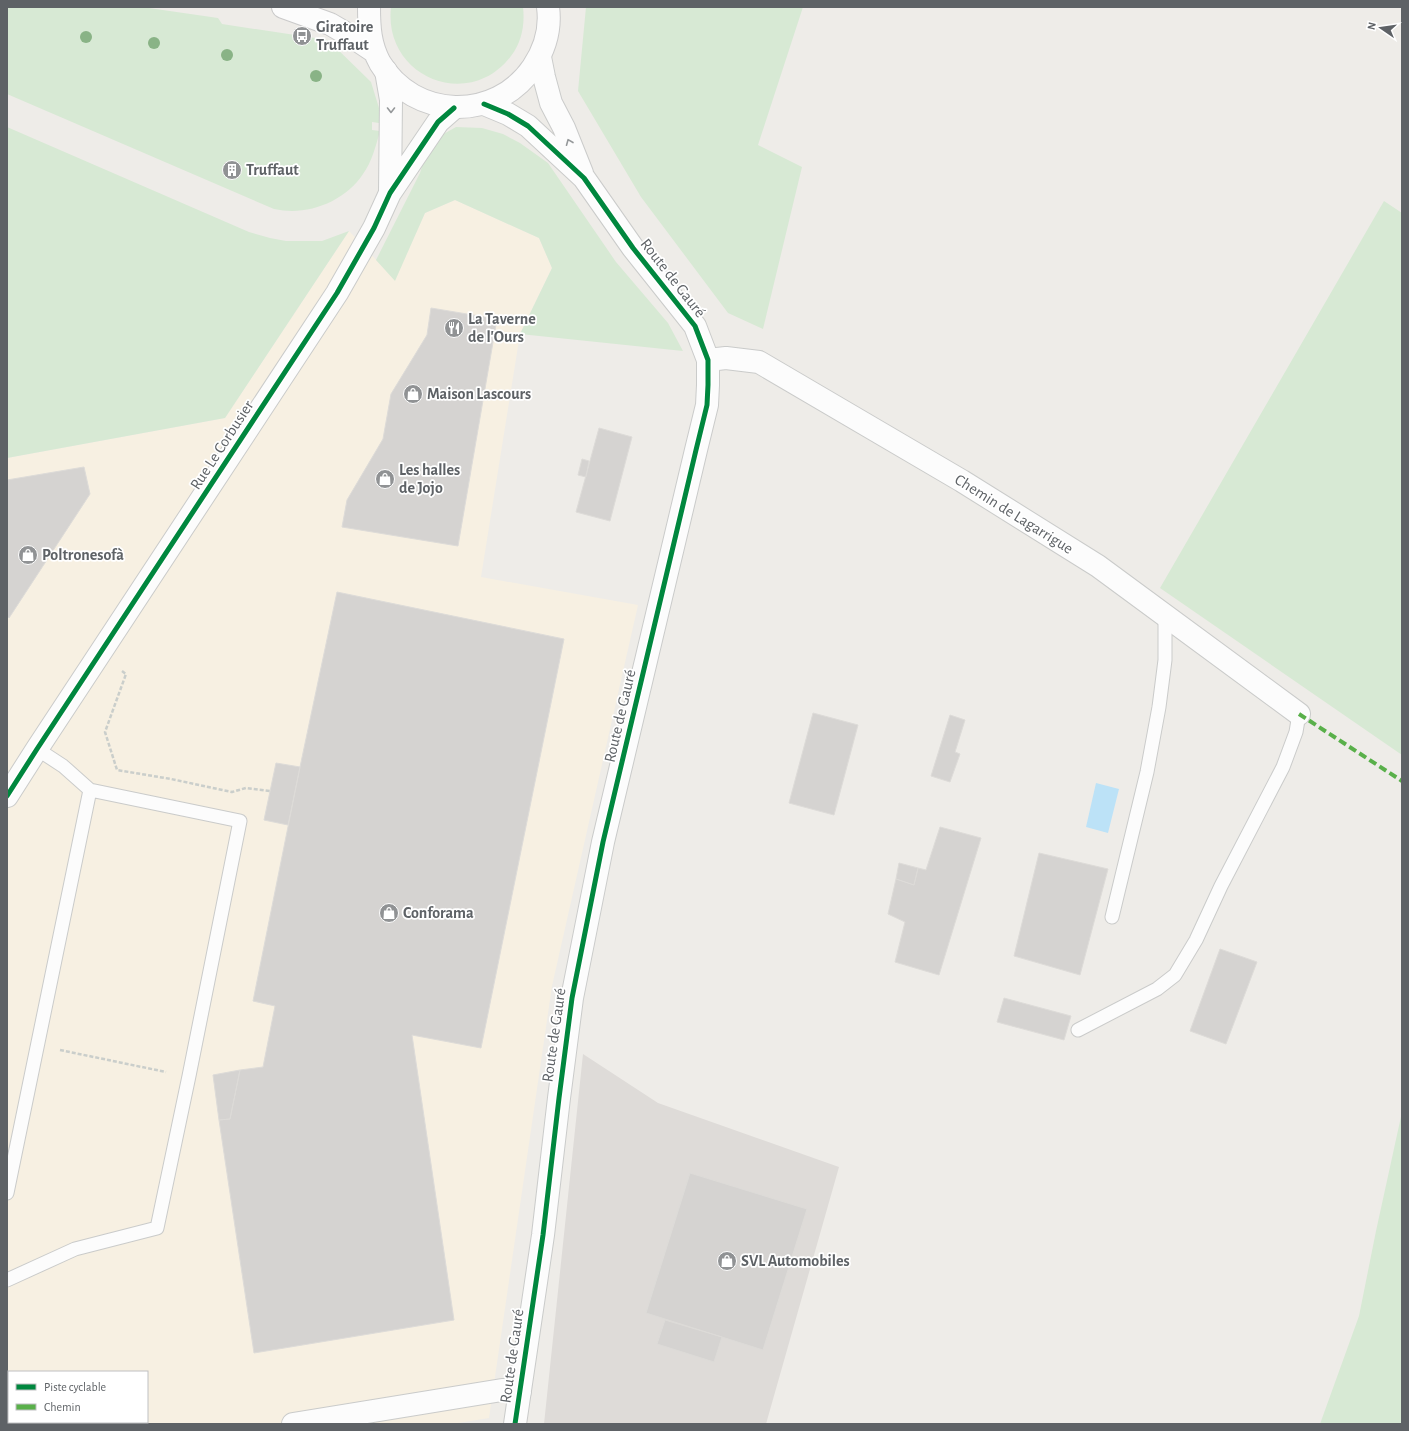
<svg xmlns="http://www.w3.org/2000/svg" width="1409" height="1431" font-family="'Alegreya Sans',sans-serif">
	<rect width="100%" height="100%" fill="#eeece8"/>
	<path fill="#f7f0e2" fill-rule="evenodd" d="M455 200 539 238 552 268 520 334 481 577 638 605 552 986 489 1418 452 1424H7V458L225 418 349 231 395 280 425 213ZM9 1372H147V1422H9Z"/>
	<path fill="#dedbd8" d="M583 1054 658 1103 839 1167 766 1424H544Z"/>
	<path fill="#d7e9d4" d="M7 7H142L218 18 222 24 328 40 371 82 379 108V123L372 122V130L380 131C376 145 372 162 363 174 348 197 319 211 292 211 286 211 280 210 274 209L7 94Z
		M391 7H523C525 24 522 42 511 56 469 112 383 77 391 7Z
		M586 7H803L758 145 802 167 763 329 728 313 641 197 578 91Z
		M7 127 249 232 270 238 286 241H322L349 231 225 418 7 458Z
		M456 127 482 128 503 134 520 143 548 163 616 262 668 323 683 351 520 334 552 268 539 238 455 200 425 213 395 281 376 260 420 173 425 156 440 136Z
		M1384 201 1402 213V755L1160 588Z
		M1402 1112V1424H1320L1359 1316 1376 1231Z"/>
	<path fill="#bce2f7" d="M1096 783 1119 789 1108 833 1086 827Z"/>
	<path fill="#d5d3d1" stroke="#dddbd8" d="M226 162 242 169 238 178 222 171Z
		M431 308 497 319 458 546 342 527 347 500 383 439 391 394 427 335Z
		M599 428 632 437 610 521 576 512Z
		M582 459 589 461 586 477 578 475Z
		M84 467 90 494 9 618 7 616V480Z
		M337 592 564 639 481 1048 412 1035 454 1320 254 1353 219 1120 230 1119 240 1070 263 1067 275 1006 253 1001 300 767Z
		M813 713 858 725 834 815 789 803Z
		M950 715 965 720 955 752 960 754 950 782 931 776Z
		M276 763 300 767 288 825 264 820Z
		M940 827 981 838 939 975 895 962 905 922 888 914 896 879 914 885 918 868 926 870Z
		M1039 853 1108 869 1080 975 1014 956Z
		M899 863 918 868 914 885 896 879Z
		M1220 949 1257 962 1226 1044 1190 1031Z
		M1004 998 1071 1016 1064 1040 997 1022Z
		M240 1070 230 1119 219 1120 213 1075Z
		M690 1173 807 1209 763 1350 646 1313Z
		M665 1320 722 1337 714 1362 657 1344Z"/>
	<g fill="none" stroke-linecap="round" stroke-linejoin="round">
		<defs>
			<path id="lane" d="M1112 917 1147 772 1159 707 1165 660V617
				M1078 1030 1157 989 1175 975 1196 940 1221 886 1283 767 1296 732 1299 714
				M7 1193 90 790 63 766 37 749
				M7 1280 75 1249 157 1228 189 1076 240 821 90 790"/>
			<path id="street" d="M540 57 544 77 551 103 564 128 582 173
				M386 71 391 100 390 193
				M484 104 508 114 528 126 584 178 633 248 695 326 708 360V385L707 405 696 450 603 842 572 998 559 1098 543 1235 515 1424
				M708 360 726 358 759 362 962 481 1098 566 1299 714
				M7 796 37 749 337 293 374 228 390 193 438 122 454 108
				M293 1424 502 1390 520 1392"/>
			<path id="secondary" d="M283 7 330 24 354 38 375 52
				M369 7C369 27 370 45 380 63 414 120 496 122 533 67 545 49 551 29 548 7"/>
		</defs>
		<use href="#lane" stroke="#cacbca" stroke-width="15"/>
		<use href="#street" stroke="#cacbca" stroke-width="24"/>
		<use href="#secondary" stroke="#cacaca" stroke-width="24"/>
		<path stroke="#cacecb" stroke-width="2.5" stroke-dasharray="4 2" stroke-linecap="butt" d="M122 671 126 674 105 732 117 770 171 779 232 792 246 788 270 791
			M60 1050 166 1072"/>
		<use href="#lane" stroke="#fcfcfc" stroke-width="13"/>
		<use href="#street" stroke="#fcfcfc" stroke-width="22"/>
		<use href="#secondary" stroke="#fcfcfc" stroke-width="22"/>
		<path stroke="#59b04a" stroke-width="4" stroke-dasharray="8 4" stroke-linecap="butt" d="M1299 714 1402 781"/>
		<defs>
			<path id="cycleway" d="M484 104 508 114 528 126 584 178 633 248 695 326 708 360V385L707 405 696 450 603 842 572 998 559 1098 543 1235 515 1424
				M7 796 37 749 337 293 374 228 390 193 438 122 454 108"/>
		</defs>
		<use href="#cycleway" stroke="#fff" stroke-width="8"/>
		<use href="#cycleway" stroke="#00873e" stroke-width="5"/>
	</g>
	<g fill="#89b386">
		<circle cx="86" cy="37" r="6"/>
		<circle cx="154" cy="43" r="6"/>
		<circle cx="227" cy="55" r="6"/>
		<circle cx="316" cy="76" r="6"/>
	</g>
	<defs><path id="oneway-chevron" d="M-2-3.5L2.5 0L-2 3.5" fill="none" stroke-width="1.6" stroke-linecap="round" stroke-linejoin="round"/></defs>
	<g stroke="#95989a">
		<use href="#oneway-chevron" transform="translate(391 110) rotate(90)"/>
		<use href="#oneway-chevron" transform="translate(569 142) rotate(-112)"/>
	</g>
	<defs>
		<symbol id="bus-disc" viewBox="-11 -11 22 22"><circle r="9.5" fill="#909294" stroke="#fff"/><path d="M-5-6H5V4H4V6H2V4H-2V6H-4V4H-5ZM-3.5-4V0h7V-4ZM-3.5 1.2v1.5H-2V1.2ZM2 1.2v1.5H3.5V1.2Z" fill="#fff"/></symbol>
		<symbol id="building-disc" viewBox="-11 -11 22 22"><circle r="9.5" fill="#909294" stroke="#fff"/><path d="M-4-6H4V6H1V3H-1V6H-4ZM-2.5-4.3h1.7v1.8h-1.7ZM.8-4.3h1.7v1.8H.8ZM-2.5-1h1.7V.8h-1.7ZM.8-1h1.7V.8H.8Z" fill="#fff"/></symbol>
		<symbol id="restaurant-disc" viewBox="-11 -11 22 22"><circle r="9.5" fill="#909294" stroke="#fff"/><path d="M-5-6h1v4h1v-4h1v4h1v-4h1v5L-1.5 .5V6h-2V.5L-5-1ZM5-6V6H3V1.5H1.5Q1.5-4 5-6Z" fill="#fff"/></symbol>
		<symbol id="shop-disc" viewBox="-11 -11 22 22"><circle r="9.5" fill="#909294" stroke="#fff"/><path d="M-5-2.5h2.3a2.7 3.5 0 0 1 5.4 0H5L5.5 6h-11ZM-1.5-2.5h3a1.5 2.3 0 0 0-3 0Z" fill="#fff"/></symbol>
	</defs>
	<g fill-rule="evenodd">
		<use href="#bus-disc" x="291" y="25" width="22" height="22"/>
		<use href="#building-disc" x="221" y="159" width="22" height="22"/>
		<use href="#restaurant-disc" x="443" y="317" width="22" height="22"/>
		<use href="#shop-disc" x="402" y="383" width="22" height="22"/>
		<use href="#shop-disc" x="374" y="468" width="22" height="22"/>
		<use href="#shop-disc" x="17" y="544" width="22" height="22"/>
		<use href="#shop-disc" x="378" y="902" width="22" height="22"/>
		<use href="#shop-disc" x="716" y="1250" width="22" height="22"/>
	</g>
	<g text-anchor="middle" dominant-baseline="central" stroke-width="3.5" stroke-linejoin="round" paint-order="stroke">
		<g font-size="16" font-weight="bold" fill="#5e6266" stroke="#fff" text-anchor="start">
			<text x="316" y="27">Giratoire<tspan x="316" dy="18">Truffaut</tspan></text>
			<text x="246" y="170">Truffaut</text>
			<text x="468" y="319">La Taverne<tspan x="468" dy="18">de l'Ours</tspan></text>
			<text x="427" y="394">Maison Lascours</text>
			<text x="399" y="470">Les halles<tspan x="399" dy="18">de Jojo</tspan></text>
			<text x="42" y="555">Poltronesofà</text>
			<text x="403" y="913">Conforama</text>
			<text x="741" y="1261">SVL Automobiles</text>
		</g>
		<g font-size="16" fill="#5e6266" stroke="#fff">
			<text transform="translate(673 278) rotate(52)">Route de Gauré</text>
			<text transform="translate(222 445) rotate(-57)">Rue Le Corbusier</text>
			<text transform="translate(1014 514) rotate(32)">Chemin de Lagarrigue</text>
			<text transform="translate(620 716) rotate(-77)">Route de Gauré</text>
			<text transform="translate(554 1035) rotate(-82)">Route de Gauré</text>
			<text transform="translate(512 1356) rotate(-82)">Route de Gauré</text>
		</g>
	</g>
	<rect width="1409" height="1431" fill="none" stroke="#5e6266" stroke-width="16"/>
	<rect x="8" y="1371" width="140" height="52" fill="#ffffff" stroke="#bfc0c2"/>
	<rect x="16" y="1384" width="20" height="6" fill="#00873e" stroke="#bfc0c2"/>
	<text x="44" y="1391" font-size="12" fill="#5e6266">Piste cyclable</text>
	<rect x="16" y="1404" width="20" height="6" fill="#59b04a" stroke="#bfc0c2"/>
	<text x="44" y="1411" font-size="12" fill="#5e6266">Chemin</text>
	<g transform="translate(1381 28) rotate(283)" stroke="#ffffff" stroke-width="3" paint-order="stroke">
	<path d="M0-3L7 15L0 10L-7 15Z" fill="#5e6266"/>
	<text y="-6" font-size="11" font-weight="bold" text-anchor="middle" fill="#5e6266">N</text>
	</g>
</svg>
